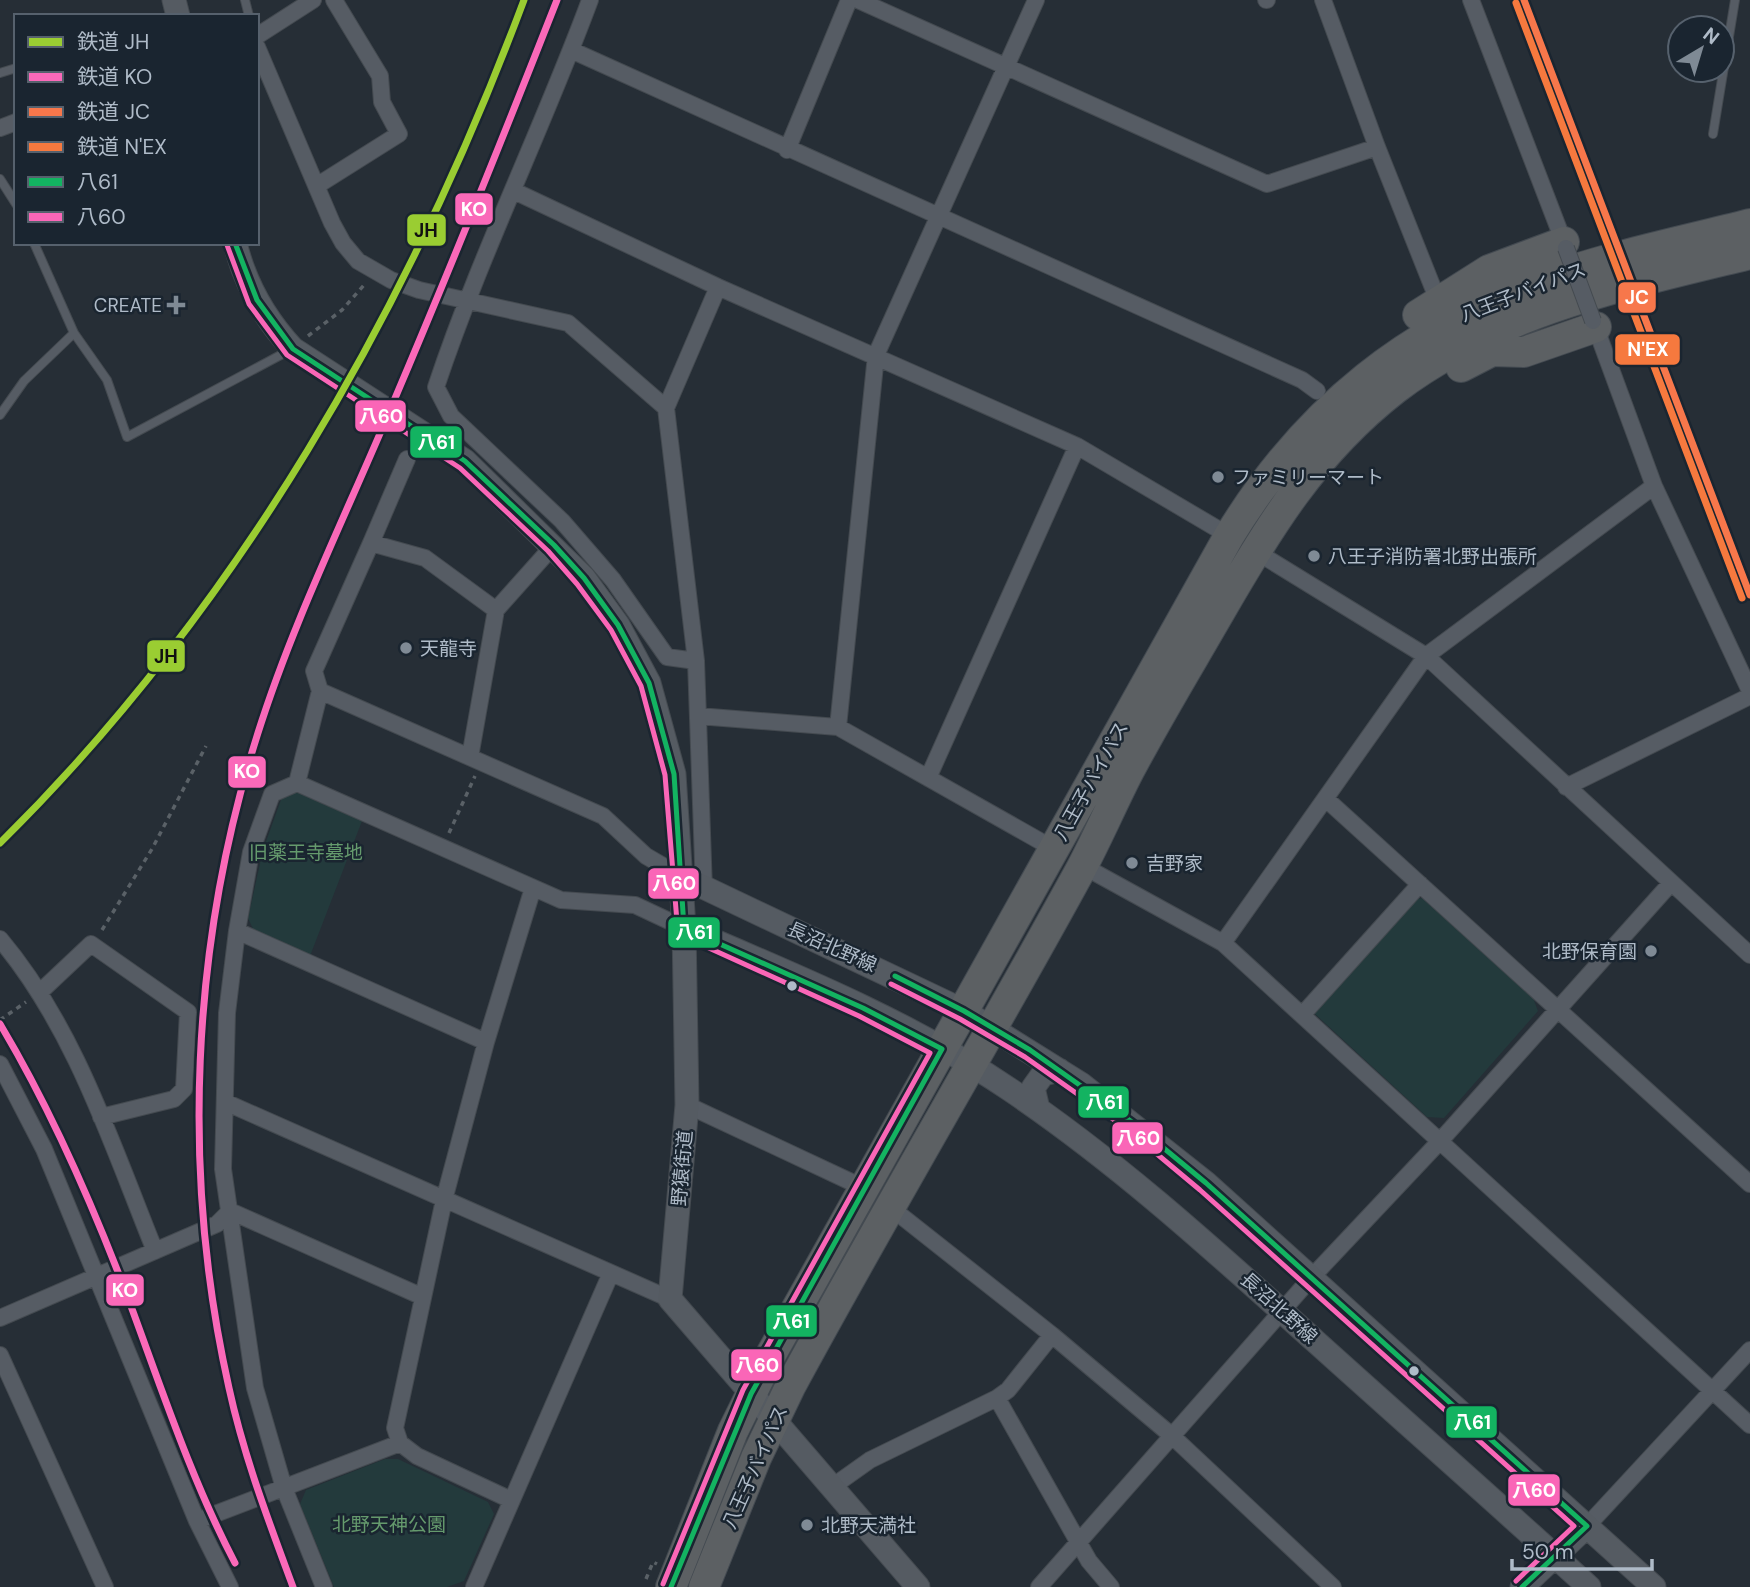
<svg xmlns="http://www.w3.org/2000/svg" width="1750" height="1587" font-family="'DM Sans','Noto Sans JP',sans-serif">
	<rect width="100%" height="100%" fill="#262e36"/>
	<path fill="#233a3c" d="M296 792 362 821 310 956 255 933 248 918 263 850 282 797Z
		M1422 898 1533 998 1538 1011 1444 1118 1427 1117 1315 1014 1317 1005 1413 900Z
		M385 1459H398L488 1502 494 1514 464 1581 447 1587H334L300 1504 306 1490Z"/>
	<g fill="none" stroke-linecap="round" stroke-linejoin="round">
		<defs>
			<path id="lane" d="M245 0 249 16
				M0 73 16 68
				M1713 134 1735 0
				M0 179 16 204
				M34 243 74 333 107 380 127 437 290 350
				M0 415 24 381 74 333"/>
			<path id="street" d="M590 0C542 130 480 255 436 387L451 416 562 521 613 580 667 657 696 661
				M858 0 1267 184 1377 147
				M1266 0H1267
				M1323 0 1377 147 1439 303
				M1471 0 1566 248
				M257 36 313 0
				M257 47 332 223 343 243 358 261 391 280 419 290 568 323 666 408
				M571 50 1302 380 1317 391
				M0 128 16 122
				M787 150 849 0
				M318 185 399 134 382 102 380 76 334 0
				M514 191 718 287 1077 446 1233 538
				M1594 323 1654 486 1750 691
				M371 543 407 459
				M1252 549 1426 656 1750 955
				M320 691 603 816 646 856 682 877
				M698 716 838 727 1054 849
				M838 727 876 355 1036 0
				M470 757 496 610 554 545
				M928 778 1077 446
				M297 783 561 900 635 905 684 928
				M1566 787 1750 696
				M1326 799 1750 1184
				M1083 866 1223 943 1750 1425
				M704 890 696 661 666 408 718 287
				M237 931 486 1042
				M0 939C75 1028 112 1145 155 1251
				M1223 943 1426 656 1654 486
				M39 993 91 944 188 1012 184 1089 174 1099 101 1117
				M1303 1014 1420 884
				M0 1064 44 1149 197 1521 230 1587
				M225 1102 670 1299
				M687 1105 864 1188
				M890 1207 1052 1335 1171 1435 1333 1587
				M0 1318 217 1224 230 1211 423 1297
				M0 1355 105 1587
				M997 1398 1089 1561 1111 1587
				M832 1487 870 1460 997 1398 1008 1390 1052 1335
				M511 1500 417 1456 400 1443 395 1428 444 1200 486 1042 533 888
				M197 1521 400 1443
				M1587 1526 1750 1350
				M324 1587 284 1488 255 1388 223 1169 227 1013 237 931 251 852 272 794 297 783 320 691 314 671 371 543 425 558 496 610
				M474 1587 611 1273
				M1039 1587 1311 1278 1441 1140 1671 883"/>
			<path id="secondary" d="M174 0 178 16
				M235 243C245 284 264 318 293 349L465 461 584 578 618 625 649 683 674 774 684 928 687 1105 670 1299 918 1587
				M682 877 964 1011 1081 1084 1206 1183 1654 1587
				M684 928C794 975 910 1022 1009 1089 1119 1163 1216 1252 1315 1341 1406 1423 1498 1504 1589 1587
				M1038 1109 1033 1088 1043 1074 1059 1070
				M1522 1587 1587 1526"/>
			<path id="highway" d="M1418 315 1489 270 1564 242
				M1461 367 1492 351 1524 352 1596 327
				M671 1587 733 1431 769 1358 1229 536C1307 408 1410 328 1549 278 1614 255 1684 241 1750 224
				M704 1587 756 1458 790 1387C884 1213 986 1043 1081 869 1098 837 1112 804 1129 771 1157 718 1188 667 1218 615 1268 528 1314 452 1395 389 1498 311 1627 284 1750 254"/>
		</defs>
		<use href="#lane" stroke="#444a50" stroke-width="10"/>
		<use href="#street" stroke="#444a50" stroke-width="18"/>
		<use href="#secondary" stroke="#444a50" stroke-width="25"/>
		<use href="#highway" stroke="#434a51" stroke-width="32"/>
		<path stroke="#5a6167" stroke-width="3.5" stroke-dasharray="5 5" stroke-linecap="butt" d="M308 336 342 310 364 285
			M449 833 475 776
			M102 930 152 849 206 746
			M0 1020 26 1002
			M646 1579 653 1562 657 1564"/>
		<use href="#lane" stroke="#565c64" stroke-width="8"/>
		<use href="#street" stroke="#565c64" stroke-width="16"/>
		<use href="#secondary" stroke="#555b62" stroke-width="23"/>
		<use href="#highway" stroke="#5c6063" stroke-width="30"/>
		<defs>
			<path id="street-bridge" d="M1566 248 1593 321"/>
		</defs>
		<use href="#street-bridge" stroke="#444a50" stroke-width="18" stroke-linecap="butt"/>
		<use href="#street-bridge" stroke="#565c64" stroke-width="16"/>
		<defs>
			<path id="bus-1" d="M235 243 257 300 293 349 465 461 554 545 584 578 618 625 649 683 674 774 684 928 863 1008 942 1049 751 1394 671 1587
				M895 976 964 1011 1030 1050 1132 1122 1206 1183 1587 1526 1522 1587"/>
			<path id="bus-2" d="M227 245 249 304 287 355 460 468 548 551 577 584 611 630 641 686 665 775 678 934 859 1016 930 1053 743 1390 663 1584
				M891 984 960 1019 1025 1057 1127 1129 1200 1190 1574 1526 1516 1581"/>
		</defs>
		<use href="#bus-1" stroke="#1a2530" stroke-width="10"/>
		<use href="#bus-2" stroke="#1a2530" stroke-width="10"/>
		<use href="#bus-1" stroke="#13b361" stroke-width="5"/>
		<use href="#bus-2" stroke="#fa66b7" stroke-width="5"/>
		<defs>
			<path id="rail-1" d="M0 843C238 608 408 311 524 0"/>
			<path id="rail-2" d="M0 1024C52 1111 92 1203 128 1298 161 1387 191 1479 235 1563
				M293 1587C269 1522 244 1457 229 1388 181 1174 191 945 257 736 293 621 347 513 393 403 450 269 504 135 557 0"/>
			<path id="rail-3" d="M1524 0 1750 595"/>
			<path id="rail-4" d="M1516 3 1742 598"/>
		</defs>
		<use href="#rail-1" stroke="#1a2530" stroke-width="12"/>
		<use href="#rail-2" stroke="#1a2530" stroke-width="12"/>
		<use href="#rail-3" stroke="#1a2530" stroke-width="12"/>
		<use href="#rail-4" stroke="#1a2530" stroke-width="12"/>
		<use href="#rail-1" stroke="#9acd32" stroke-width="7"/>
		<use href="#rail-2" stroke="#fa69b9" stroke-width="7"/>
		<use href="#rail-3" stroke="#f7774b" stroke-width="7"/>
		<use href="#rail-4" stroke="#f6793e" stroke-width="7"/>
	</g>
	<g fill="#7f8a95" stroke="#1a2530" stroke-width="2.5">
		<path d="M172.5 294.5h7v7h7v7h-7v7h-7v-7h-7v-7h7z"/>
		<circle cx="1218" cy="477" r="7"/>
		<circle cx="1314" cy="556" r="7"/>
		<circle cx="406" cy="648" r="7"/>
		<circle cx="1132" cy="863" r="7"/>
		<circle cx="1651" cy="951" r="7"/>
		<circle cx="807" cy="1525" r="7"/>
	</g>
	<g fill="#afbbc8" stroke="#1a2530" stroke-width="2.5">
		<circle cx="792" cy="986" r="6"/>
		<circle cx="1414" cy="1371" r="6"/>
	</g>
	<g text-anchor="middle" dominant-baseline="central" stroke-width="5" stroke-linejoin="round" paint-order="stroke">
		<g font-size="19" fill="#afbbc8" stroke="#1a2530">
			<text transform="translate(1523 292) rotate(-21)">八王子バイパス</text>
			<text transform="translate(1091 781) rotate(-61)">八王子バイパス</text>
			<text transform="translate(832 947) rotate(24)">長沼北野線</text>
			<text transform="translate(682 1168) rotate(-85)">野猿街道</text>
			<text transform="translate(1279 1308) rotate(42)">長沼北野線</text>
			<text transform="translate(755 1467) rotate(-66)">八王子バイパス</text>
		</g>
		<g font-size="19" fill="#afbbc8" stroke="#1a2530" text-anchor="start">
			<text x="162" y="305" text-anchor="end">CREATE</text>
			<text x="1232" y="477">ファミリーマート</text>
			<text x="1328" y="556">八王子消防署北野出張所</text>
			<text x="420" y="648">天龍寺</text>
			<text x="1146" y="863">吉野家</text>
			<text x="1637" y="951" text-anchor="end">北野保育園</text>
			<text x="821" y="1525">北野天満社</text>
		</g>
		<g font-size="19" fill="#659a6d" stroke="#1a2530">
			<text x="306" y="852">旧薬王寺墓地</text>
			<text x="389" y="1524">北野天神公園</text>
		</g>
	</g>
	<g stroke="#1a2530" stroke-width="2.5">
		<rect x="454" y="192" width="40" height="34" rx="7" fill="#fa69b9"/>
		<rect x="406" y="213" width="41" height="34" rx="7" fill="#9acd32"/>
		<rect x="1617" y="281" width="40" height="33" rx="7" fill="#f7774b"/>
		<rect x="1614" y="333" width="67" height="33" rx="7" fill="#f6793e"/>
		<rect x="354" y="399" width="53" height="34" rx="7" fill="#fa66b7"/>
		<rect x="409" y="425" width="54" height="34" rx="7" fill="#13b361"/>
		<rect x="146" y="639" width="40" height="34" rx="7" fill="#9acd32"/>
		<rect x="227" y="755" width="40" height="34" rx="7" fill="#fa69b9"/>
		<rect x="647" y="867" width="53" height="33" rx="7" fill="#fa66b7"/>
		<rect x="667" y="916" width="54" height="33" rx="7" fill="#13b361"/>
		<rect x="1077" y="1085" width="53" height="34" rx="7" fill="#13b361"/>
		<rect x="1111" y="1121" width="53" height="34" rx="7" fill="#fa66b7"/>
		<rect x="105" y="1273" width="40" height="34" rx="7" fill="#fa69b9"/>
		<rect x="765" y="1304" width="53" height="34" rx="7" fill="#13b361"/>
		<rect x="730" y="1348" width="53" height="34" rx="7" fill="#fa66b7"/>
		<rect x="1445" y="1405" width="53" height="34" rx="7" fill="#13b361"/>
		<rect x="1507" y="1473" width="54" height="34" rx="7" fill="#fa66b7"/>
	</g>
	<g font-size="19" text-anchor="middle" font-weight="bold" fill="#fff">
		<text x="474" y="216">KO</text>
		<text x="1637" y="304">JC</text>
		<text x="1648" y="356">N'EX</text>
		<text x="381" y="423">八60</text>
		<text x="436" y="449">八61</text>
		<text x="247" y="778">KO</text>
		<text x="674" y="890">八60</text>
		<text x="694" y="939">八61</text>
		<text x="1104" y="1109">八61</text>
		<text x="1138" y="1145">八60</text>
		<text x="125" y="1297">KO</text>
		<text x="791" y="1328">八61</text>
		<text x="757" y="1372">八60</text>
		<text x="1472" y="1429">八61</text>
		<text x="1534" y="1497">八60</text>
	</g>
	<g font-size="19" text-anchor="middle" font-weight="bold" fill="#111">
		<text x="426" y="237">JH</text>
		<text x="166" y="663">JH</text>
	</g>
	<rect x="14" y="14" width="245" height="231" fill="#1a2530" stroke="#56616d" stroke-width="2"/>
	<rect x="28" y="37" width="35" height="10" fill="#9acd32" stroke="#56616d" stroke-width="2"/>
	<text x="77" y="49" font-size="21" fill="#afbbc8">鉄道 JH</text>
	<rect x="28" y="72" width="35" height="10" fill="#fa69b9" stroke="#56616d" stroke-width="2"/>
	<text x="77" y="84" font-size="21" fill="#afbbc8">鉄道 KO</text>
	<rect x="28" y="107" width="35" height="10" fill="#f7774b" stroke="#56616d" stroke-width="2"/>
	<text x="77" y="119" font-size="21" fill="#afbbc8">鉄道 JC</text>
	<rect x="28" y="142" width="35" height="10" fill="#f6793e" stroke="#56616d" stroke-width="2"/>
	<text x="77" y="154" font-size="21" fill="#afbbc8">鉄道 N'EX</text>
	<rect x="28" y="177" width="35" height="10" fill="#13b361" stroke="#56616d" stroke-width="2"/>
	<text x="77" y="189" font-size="21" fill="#afbbc8">八61</text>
	<rect x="28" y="212" width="35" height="10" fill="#fa66b7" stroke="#56616d" stroke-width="2"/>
	<text x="77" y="224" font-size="21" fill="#afbbc8">八60</text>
	<g transform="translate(1701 49) rotate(38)"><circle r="33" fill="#1a2530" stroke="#56616d" stroke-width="2"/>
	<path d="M0-5L12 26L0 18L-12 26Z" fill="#7f8a95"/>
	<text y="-10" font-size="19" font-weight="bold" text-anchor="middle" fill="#afbbc8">N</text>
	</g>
	<path d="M1512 1559v10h140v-10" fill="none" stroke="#afbbc8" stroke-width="3.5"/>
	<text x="1522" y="1559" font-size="21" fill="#afbbc8" stroke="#1a2530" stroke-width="5" paint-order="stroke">50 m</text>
</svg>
